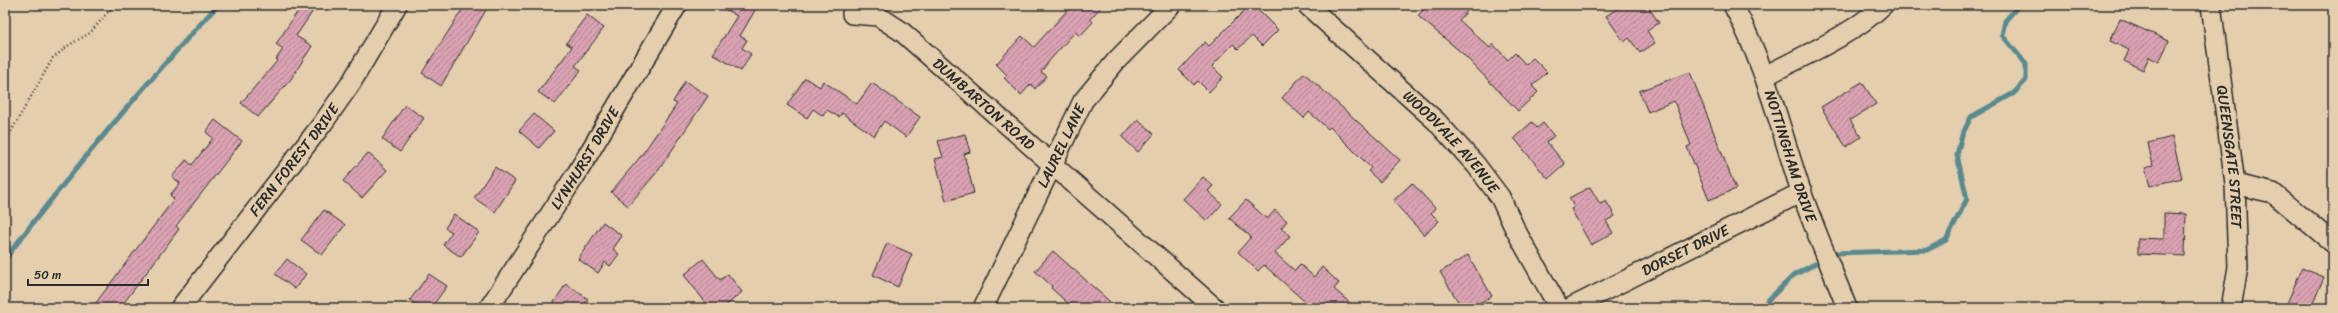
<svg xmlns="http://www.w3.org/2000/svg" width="2338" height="313" font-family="Sriracha,sans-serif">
	<defs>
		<pattern id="building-hatch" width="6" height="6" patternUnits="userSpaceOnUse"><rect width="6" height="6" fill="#daa2b3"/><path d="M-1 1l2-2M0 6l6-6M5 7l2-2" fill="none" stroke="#b18492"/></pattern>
	</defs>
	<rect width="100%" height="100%" fill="#e4cead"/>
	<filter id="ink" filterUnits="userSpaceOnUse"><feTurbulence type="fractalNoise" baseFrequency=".025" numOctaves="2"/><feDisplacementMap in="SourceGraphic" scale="8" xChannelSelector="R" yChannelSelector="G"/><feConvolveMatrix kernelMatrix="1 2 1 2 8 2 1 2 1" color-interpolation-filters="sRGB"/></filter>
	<g filter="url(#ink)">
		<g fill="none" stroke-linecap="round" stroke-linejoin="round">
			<path stroke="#5a8a8f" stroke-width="5" d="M1835 253 1927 250 1946 240 1967 199 1957 155 1962 135 1971 117 2014 93 2026 80V64L2002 35 2005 21 2019 5
				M5 259C72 171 143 86 218 5
				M1760 308 1794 275 1815 264"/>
		</g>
		<path fill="url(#building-hatch)" stroke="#2b2b2b" d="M302 5H317L296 36 312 46 291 79 258 117 241 103 278 60 276 59 283 49 276 44Z
			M465 5H489L441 86 422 73Z
			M718 5H758L740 36 747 40 742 48 751 54 741 71 713 54 737 16Z
			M1072 5H1103L1090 19 1093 22 1080 36 1075 32 1049 61 1041 72 1047 76 1035 89 1031 84 1021 95 1004 78 1007 75 996 64 1022 36 1034 47Z
			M1250 5H1253L1278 30 1262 46 1252 36 1238 49 1233 44 1212 66 1223 77 1209 92 1198 81 1194 85 1179 70 1205 42 1209 46Z
			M1427 5H1473L1459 20 1490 48 1493 44 1508 60 1515 53 1526 65 1533 58 1547 72 1532 86 1538 92 1518 111 1462 53 1418 16Z
			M1623 5H1647L1659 23 1647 31 1655 43 1640 53 1629 38 1624 42 1606 16Z
			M587 15 604 28 575 66 581 70 555 104 538 92 572 47 566 43Z
			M2120 19 2169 41 2159 62 2149 57 2143 70 2124 61 2129 50 2110 41Z
			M1690 72 1736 189 1709 200 1687 147 1691 145 1674 101 1648 112 1639 91Z
			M1304 73 1400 160 1380 182 1368 171 1371 168 1330 127 1328 129 1309 112 1304 118 1282 98Z
			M805 78 820 87 823 81 857 104 872 83 920 117 906 137 884 121 874 136 842 113 839 117 827 110 823 116 813 109 807 118 787 105Z
			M685 81 708 96 658 171 628 206 611 192 641 156 677 104 673 102Z
			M1862 82 1876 104 1850 120 1861 137 1846 147 1821 107Z
			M405 105 424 118 400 152 382 139Z
			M534 114 554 131 539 148 519 131Z
			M1138 119 1154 134 1138 152 1122 137Z
			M215 120 242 141 176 226 179 229 120 308H92L174 199 170 195 180 183 172 177 186 160 192 165 213 138 206 132Z
			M1532 122 1537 128 1543 123 1554 136 1547 142 1565 164 1548 179 1514 138Z
			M965 134 970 152 964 154 974 193 946 201 935 159 943 157 938 141Z
			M2172 137 2182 178 2150 186 2145 168 2153 166 2148 143Z
			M368 153 387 170 362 198 343 181Z
			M495 167 515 181 495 212 474 198Z
			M1203 177 1213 186 1208 191 1222 204 1207 221 1183 199Z
			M1412 183 1435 208 1431 213 1439 221 1424 235 1393 201Z
			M1590 187 1600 204 1606 201 1615 216 1606 221 1613 233 1591 245 1571 209 1574 207 1569 198Z
			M1246 200 1267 219 1275 210 1287 221 1281 228 1290 236 1275 253 1295 271 1300 264 1314 277 1322 267 1339 283 1334 289 1356 308H1312L1264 265 1258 271 1238 252 1251 237 1229 218Z
			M324 210 345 225 322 255 301 240Z
			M2164 213 2186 214 2185 256 2138 254V238L2164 239Z
			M454 214 479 232 461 257 443 245 452 232 445 228Z
			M603 222 622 236 613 249 619 254 610 266 605 262 598 273 578 259Z
			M887 243 912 254 898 287 873 275Z
			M1053 251 1117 308H1073L1051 288 1052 286 1035 271Z
			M1468 255 1492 296 1471 308H1462L1440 272Z
			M287 259 306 274 295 289 275 274Z
			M703 259 720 280 728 274 742 292 723 308H710L684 275Z
			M2302 268 2324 277 2311 308H2285Z
			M429 274 447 286 431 308H421L410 300Z
			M566 284 588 299 581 308H550Z"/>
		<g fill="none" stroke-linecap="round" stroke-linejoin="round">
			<defs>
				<g id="minor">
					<path id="s1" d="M1307 5 1436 121 1476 165 1500 197 1515 229 1559 308"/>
					<path id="s2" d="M1733 5C1765 64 1780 128 1801 191 1815 231 1832 269 1847 308"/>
					<path id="s3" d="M2211 5 2235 184 2238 267 2231 308"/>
					<path id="s4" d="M852 14 878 16 901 31 1215 308"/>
					<path d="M1765 76C1801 57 1854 34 1883 5"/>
					<path d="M2235 184 2273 193 2333 243"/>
					<path id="s5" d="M180 308 323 123 351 83 397 5"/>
					<path id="s6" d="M489 308 577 173 677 5"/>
					<path id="s7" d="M983 308 1083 101 1116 61 1171 5"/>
					<path id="s8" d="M1570 308 1802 192"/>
				</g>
			</defs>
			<use href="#minor" stroke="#2b2b2b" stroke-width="22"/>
			<path stroke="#2b2b2b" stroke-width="2.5" stroke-dasharray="1 3" stroke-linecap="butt" d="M5 142 53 58 69 45 90 33 114 5"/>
			<use href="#minor" stroke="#e4cead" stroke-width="19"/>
		</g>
	</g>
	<g text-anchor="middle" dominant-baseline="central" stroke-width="3" stroke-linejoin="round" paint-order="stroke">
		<g font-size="15" fill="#2b2b2b" stroke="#e4cead">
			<text stroke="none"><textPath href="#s4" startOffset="164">DUMBARTON ROAD</textPath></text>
			<text stroke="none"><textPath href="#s1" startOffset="199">WOODVALE AVENUE</textPath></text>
			<text stroke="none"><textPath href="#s7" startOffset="180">LAUREL LANE</textPath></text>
			<text stroke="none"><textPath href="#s2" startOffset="162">NOTTINGHAM DRIVE</textPath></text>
			<text stroke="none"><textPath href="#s3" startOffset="153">QUEENSGATE STREET</textPath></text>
			<text stroke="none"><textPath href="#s6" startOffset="178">LYNHURST DRIVE</textPath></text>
			<text stroke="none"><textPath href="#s5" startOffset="187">FERN FOREST DRIVE</textPath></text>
			<text stroke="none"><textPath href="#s8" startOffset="129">DORSET DRIVE</textPath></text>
		</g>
	</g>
	<rect width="2338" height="313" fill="none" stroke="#e4cead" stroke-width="20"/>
	<rect x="10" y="10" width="2318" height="293" fill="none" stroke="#2b2b2b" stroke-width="1.5" filter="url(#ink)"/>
	<path d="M28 279v6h120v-6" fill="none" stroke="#2b2b2b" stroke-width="2"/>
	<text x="34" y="279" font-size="12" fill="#2b2b2b" stroke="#e4cead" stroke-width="3" paint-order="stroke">50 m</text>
</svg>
